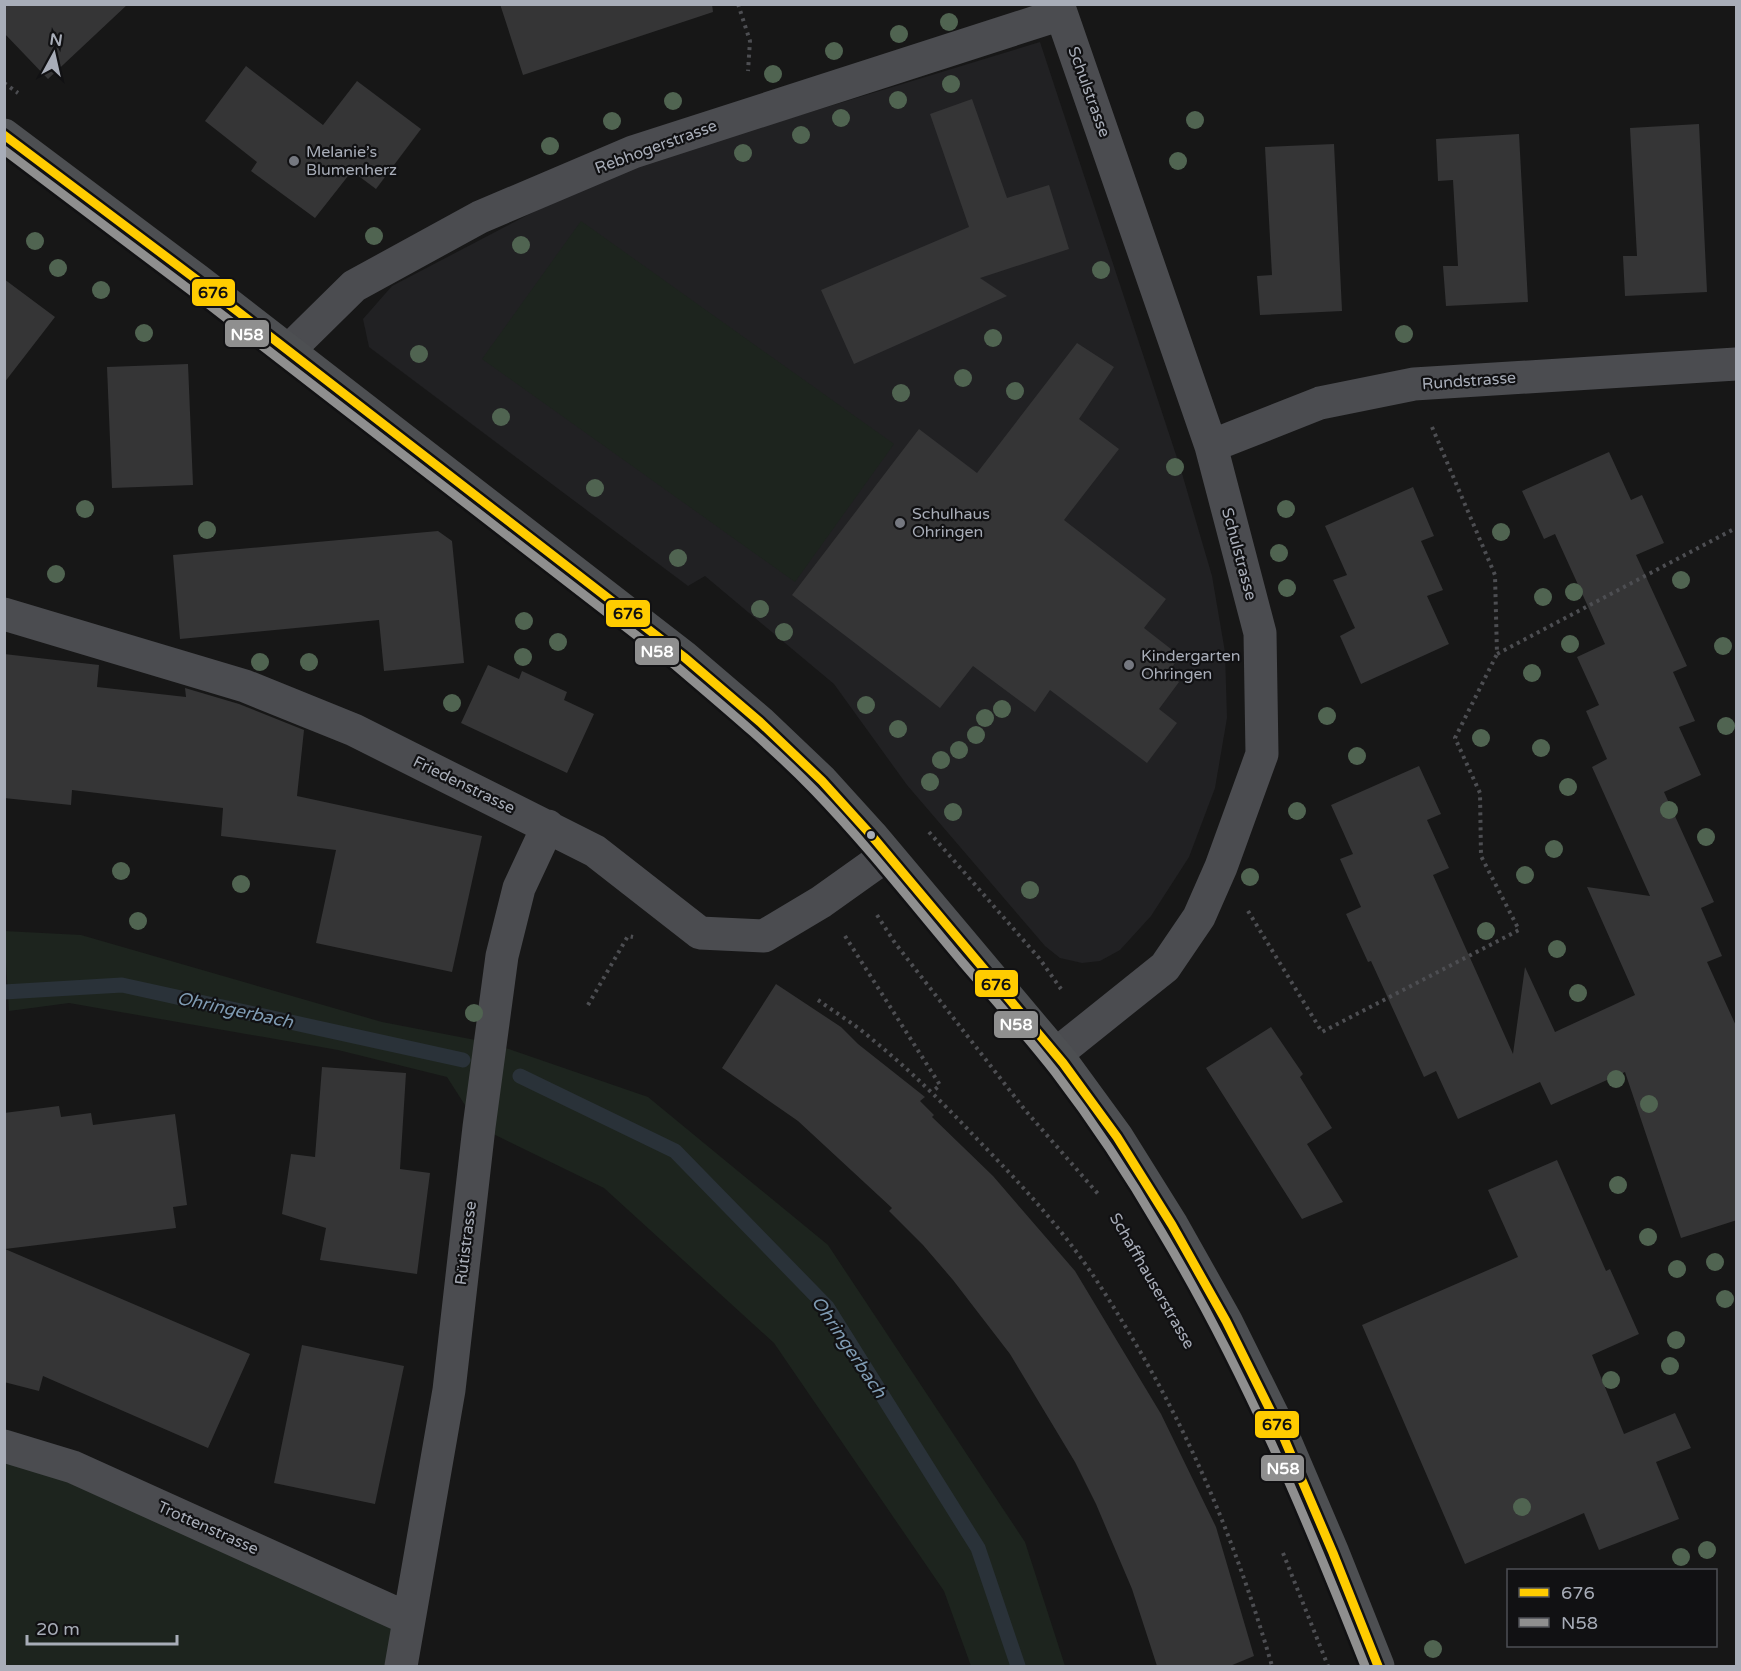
<svg xmlns="http://www.w3.org/2000/svg" width="1741" height="1671" font-family="'Varela Round',sans-serif">
	<rect width="100%" height="100%" fill="#171717"/>
	<path fill="#212123" d="M1040 42 1181 470 1212 576 1225 652 1227 718 1215 788 1189 857 1151 916 1120 950 1100 961 1082 963 1060 958 1045 946 907 785 834 684 705 576 688 586 369 347 363 319 392 286 604 175Z"/>
	<path fill="#1d241e" d="M581 221 894 444 795 582 482 359Z
		M4 931 81 935 382 1022 491 1043 648 1097 828 1245 1025 1542 1065 1666H971L944 1591 774 1343 604 1188 479 1127 447 1077 338 1050 69 1003 9 1011Z
		M4 1446 409 1619 401 1666H5Z"/>
	<g fill="none" stroke-linecap="round" stroke-linejoin="round">
		<path stroke="#2a3239" stroke-width="15" d="M4 992 122 985 463 1060
			M520 1076 675 1151 827 1307 978 1548 1018 1666"/>
	</g>
	<path fill="#353536" d="M4 4H128L48 79 4 33Z
		M500 4H712L713 12 523 75Z
		M246 66 323 125 357 81 421 129 376 189 352 171 315 218 251 171 257 162 205 121Z
		M972 99 1007 198 1049 185 1069 249 980 278 1007 296 854 364 821 290 969 227 930 114Z
		M1699 124 1707 292 1625 296 1623 256H1637L1630 128Z
		M1519 134 1528 302 1446 306 1443 266H1458L1453 180 1438 181 1436 139Z
		M1334 144 1342 311 1260 315 1257 276 1272 275 1265 147Z
		M4 279 55 317 4 383Z
		M1077 343 1114 367 1079 419 1119 449 1064 520 1166 599 1144 628 1180 656 1167 674 1179 682 1159 709 1177 723 1147 763 1050 690 1035 712 973 666 940 708 792 595 919 429 977 473Z
		M188 364 193 485 112 488 107 367Z
		M1609 452 1631 500 1642 495 1664 543 1636 555 1687 666 1673 672 1695 721 1679 727 1701 775 1664 792 1714 902 1701 908 1722 956 1707 962 1737 1028V1220L1681 1238 1625 1072 1551 1105 1540 1082 1458 1119 1436 1071 1424 1077 1371 961 1368 962 1346 914 1361 907 1340 859 1353 854 1331 805 1419 766 1441 814 1427 820 1449 868 1433 875 1513 1054 1525 967 1555 1032 1635 995 1587 887 1650 896 1592 767 1607 759 1586 711 1599 705 1577 657 1605 644 1555 534 1544 539 1522 491Z
		M1413 487 1434 536 1421 541 1443 590 1427 596 1449 644 1361 684 1340 636 1355 628 1333 580 1347 575 1325 526Z
		M438 531 452 541 464 663 384 671 379 620 180 639 173 555Z
		M4 654 99 665 97 687 186 697 185 688 239 704 304 730 297 796 482 836 452 972 316 943 336 850 221 836 223 808 72 790 71 805 4 798Z
		M488 665 519 679 522 671 567 692 564 700 594 714 567 773 461 723Z
		M776 984 841 1027 858 1044 925 1097 920 1101 934 1115 932 1117 993 1176 1075 1271 1161 1414 1216 1527 1254 1656 1230 1666H1157L1132 1589 1096 1504 1075 1462 1010 1354 953 1280 923 1245 889 1211 892 1208 798 1121 722 1068Z
		M1271 1027 1303 1074 1300 1077 1332 1128 1307 1144 1343 1202 1302 1219 1206 1068Z
		M322 1067 406 1073 400 1169 430 1173 417 1274 320 1260 326 1228 282 1214 291 1154 315 1157Z
		M59 1106 61 1117 91 1113 93 1125 175 1114 187 1205 173 1207 176 1228 5 1249 250 1354 208 1448 43 1376 39 1391 4 1382V1113Z
		M1557 1160 1606 1271 1610 1269 1639 1334 1592 1355 1624 1434 1675 1413 1691 1448 1656 1462 1679 1519 1599 1550 1584 1513 1465 1564 1362 1325 1518 1257 1488 1190Z
		M302 1345 404 1366 375 1504 274 1483Z"/>
	<g fill="none" stroke-linecap="round" stroke-linejoin="round">
		<path stroke="#4d4e52" stroke-width="4" stroke-dasharray="3 4.5" stroke-linecap="butt" d="M738 4 750 41 748 71
			M4 83 18 93
			M1432 427 1495 575 1497 654 1736 528
			M929 832 1039 958 1061 989
			M1248 911 1322 1032 1519 930 1481 856 1480 793 1455 738 1497 654
			M877 915 895 943 1025 1110 1099 1195
			M845 936 940 1085 932 1092
			M818 1000C836 1013 856 1025 873 1040 911 1071 945 1105 978 1140 1011 1174 1044 1209 1072 1246 1095 1276 1115 1309 1134 1341 1195 1444 1239 1552 1272 1666
			M588 1005 628 936 633 937
			M1283 1553 1328 1666"/>
		<path stroke="#4b4c50" stroke-width="33" d="M288 351 354 286 480 217 633 152 1061 14
			M1211 446 1320 403 1414 384 1736 364
			M4 614 245 686 354 730 595 851 700 933 764 936 821 902 887 855
			M1055 1055 1165 967 1199 917 1221 867 1262 754 1260 633 1211 446 1058 4
			M4 1446 73 1467 409 1619
			M401 1666 449 1390 479 1127 502 956 519 888 548 826"/>
		<path stroke="#4d4f52" stroke-width="33" d="M4 135 197 280 684 657 760 722 822 781 871 835 1063 1063 1117 1137 1172 1225 1226 1321 1283 1436 1333 1553 1378 1666"/>
		<defs>
			<path id="bus-1" d="M4 135 197 280 684 657 760 722 822 781 871 835 1063 1063 1117 1137 1172 1225 1226 1321 1283 1436 1333 1553 1378 1666"/>
			<path id="bus-2" d="M4 150 190 290 676 666C723 706 771 746 814 790 867 845 914 905 963 963 994 999 1026 1035 1055 1072 1094 1123 1129 1176 1161 1231 1244 1369 1306 1517 1365 1666"/>
		</defs>
		<use href="#bus-1" stroke="#111113" stroke-width="14"/>
		<use href="#bus-2" stroke="#111113" stroke-width="14"/>
		<use href="#bus-1" stroke="#fc0" stroke-width="9"/>
		<use href="#bus-2" stroke="#8f8f8f" stroke-width="9"/>
	</g>
	<g fill="#506451">
		<circle cx="949" cy="22" r="9"/>
		<circle cx="899" cy="34" r="9"/>
		<circle cx="834" cy="51" r="9"/>
		<circle cx="773" cy="74" r="9"/>
		<circle cx="951" cy="84" r="9"/>
		<circle cx="898" cy="100" r="9"/>
		<circle cx="673" cy="101" r="9"/>
		<circle cx="841" cy="118" r="9"/>
		<circle cx="1195" cy="120" r="9"/>
		<circle cx="612" cy="121" r="9"/>
		<circle cx="801" cy="135" r="9"/>
		<circle cx="550" cy="146" r="9"/>
		<circle cx="743" cy="153" r="9"/>
		<circle cx="1178" cy="161" r="9"/>
		<circle cx="374" cy="236" r="9"/>
		<circle cx="35" cy="241" r="9"/>
		<circle cx="521" cy="245" r="9"/>
		<circle cx="58" cy="268" r="9"/>
		<circle cx="1101" cy="270" r="9"/>
		<circle cx="101" cy="290" r="9"/>
		<circle cx="144" cy="333" r="9"/>
		<circle cx="1404" cy="334" r="9"/>
		<circle cx="993" cy="338" r="9"/>
		<circle cx="419" cy="354" r="9"/>
		<circle cx="963" cy="378" r="9"/>
		<circle cx="1015" cy="391" r="9"/>
		<circle cx="901" cy="393" r="9"/>
		<circle cx="501" cy="417" r="9"/>
		<circle cx="1175" cy="467" r="9"/>
		<circle cx="595" cy="488" r="9"/>
		<circle cx="85" cy="509" r="9"/>
		<circle cx="1286" cy="509" r="9"/>
		<circle cx="207" cy="530" r="9"/>
		<circle cx="1501" cy="532" r="9"/>
		<circle cx="1279" cy="553" r="9"/>
		<circle cx="678" cy="558" r="9"/>
		<circle cx="56" cy="574" r="9"/>
		<circle cx="1681" cy="580" r="9"/>
		<circle cx="1287" cy="588" r="9"/>
		<circle cx="1574" cy="592" r="9"/>
		<circle cx="1543" cy="597" r="9"/>
		<circle cx="760" cy="609" r="9"/>
		<circle cx="524" cy="621" r="9"/>
		<circle cx="784" cy="632" r="9"/>
		<circle cx="558" cy="642" r="9"/>
		<circle cx="1570" cy="644" r="9"/>
		<circle cx="1723" cy="646" r="9"/>
		<circle cx="523" cy="657" r="9"/>
		<circle cx="260" cy="662" r="9"/>
		<circle cx="309" cy="662" r="9"/>
		<circle cx="1532" cy="673" r="9"/>
		<circle cx="452" cy="703" r="9"/>
		<circle cx="866" cy="705" r="9"/>
		<circle cx="1002" cy="709" r="9"/>
		<circle cx="1327" cy="716" r="9"/>
		<circle cx="985" cy="718" r="9"/>
		<circle cx="1726" cy="726" r="9"/>
		<circle cx="898" cy="729" r="9"/>
		<circle cx="976" cy="735" r="9"/>
		<circle cx="1481" cy="738" r="9"/>
		<circle cx="1541" cy="748" r="9"/>
		<circle cx="959" cy="750" r="9"/>
		<circle cx="1357" cy="756" r="9"/>
		<circle cx="941" cy="760" r="9"/>
		<circle cx="930" cy="782" r="9"/>
		<circle cx="1568" cy="787" r="9"/>
		<circle cx="1669" cy="810" r="9"/>
		<circle cx="1297" cy="811" r="9"/>
		<circle cx="953" cy="812" r="9"/>
		<circle cx="1706" cy="837" r="9"/>
		<circle cx="1554" cy="849" r="9"/>
		<circle cx="121" cy="871" r="9"/>
		<circle cx="1525" cy="875" r="9"/>
		<circle cx="1250" cy="877" r="9"/>
		<circle cx="241" cy="884" r="9"/>
		<circle cx="1030" cy="890" r="9"/>
		<circle cx="138" cy="921" r="9"/>
		<circle cx="1486" cy="931" r="9"/>
		<circle cx="1557" cy="949" r="9"/>
		<circle cx="1578" cy="993" r="9"/>
		<circle cx="474" cy="1013" r="9"/>
		<circle cx="1616" cy="1079" r="9"/>
		<circle cx="1649" cy="1104" r="9"/>
		<circle cx="1618" cy="1185" r="9"/>
		<circle cx="1648" cy="1237" r="9"/>
		<circle cx="1715" cy="1262" r="9"/>
		<circle cx="1677" cy="1269" r="9"/>
		<circle cx="1725" cy="1299" r="9"/>
		<circle cx="1676" cy="1340" r="9"/>
		<circle cx="1670" cy="1366" r="9"/>
		<circle cx="1611" cy="1380" r="9"/>
		<circle cx="1522" cy="1507" r="9"/>
		<circle cx="1707" cy="1550" r="9"/>
		<circle cx="1681" cy="1557" r="9"/>
		<circle cx="1433" cy="1649" r="9"/>
	</g>
	<g fill="#757880" stroke="#111113" stroke-width="2">
		<circle cx="294" cy="161" r="6"/>
		<circle cx="900" cy="523" r="6"/>
		<circle cx="1129" cy="665" r="6"/>
	</g>
	<circle fill="#a8adb8" stroke="#111113" stroke-width="2" cx="871" cy="835" r="5"/>
	<g text-anchor="middle" dominant-baseline="central" stroke-width="4.5" stroke-linejoin="round" paint-order="stroke">
		<g font-size="16" fill="#a8adb8" stroke="#111113">
			<text transform="translate(1089 92) rotate(70)">Schulstrasse</text>
			<text transform="translate(656 147) rotate(-20)">Rebhogerstrasse</text>
			<text transform="translate(1469 381) rotate(-4)">Rundstrasse</text>
			<text transform="translate(1239 554) rotate(75)">Schulstrasse</text>
			<text transform="translate(464 785) rotate(26)">Friedenstrasse</text>
			<text transform="translate(466 1243) rotate(-83)">Rütistrasse</text>
			<text transform="translate(1152 1281) rotate(60)">Schaffhauserstrasse</text>
			<text transform="translate(208 1528) rotate(24)">Trottenstrasse</text>
		</g>
		<g font-size="16" fill="#a8adb8" stroke="#111113" text-anchor="start">
			<text x="306" y="152">Melanie’s<tspan x="306" dy="18">Blumenherz</tspan></text>
			<text x="912" y="514">Schulhaus<tspan x="912" dy="18">Ohringen</tspan></text>
			<text x="1141" y="656">Kindergarten<tspan x="1141" dy="18">Ohringen</tspan></text>
		</g>
		<g font-size="18" font-style="italic" fill="#7f9bb3" stroke="#111113">
			<text transform="translate(235 1010) rotate(12)">Ohringerbach</text>
			<text transform="translate(849 1347) rotate(56)">Ohringerbach</text>
		</g>
	</g>
	<g stroke="#111113" stroke-width="2">
		<rect x="191" y="278" width="45" height="29" rx="6" fill="#fc0"/>
		<rect x="224" y="319" width="46" height="29" rx="6" fill="#8f8f8f"/>
		<rect x="605" y="599" width="46" height="29" rx="6" fill="#fc0"/>
		<rect x="634" y="637" width="46" height="29" rx="6" fill="#8f8f8f"/>
		<rect x="974" y="969" width="45" height="29" rx="6" fill="#fc0"/>
		<rect x="993" y="1010" width="46" height="29" rx="6" fill="#8f8f8f"/>
		<rect x="1254" y="1410" width="46" height="29" rx="6" fill="#fc0"/>
		<rect x="1260" y="1454" width="45" height="28" rx="6" fill="#8f8f8f"/>
	</g>
	<g font-size="16" text-anchor="middle" font-weight="bold" fill="#fff">
		<text x="247" y="340">N58</text>
		<text x="657" y="657">N58</text>
		<text x="1016" y="1030">N58</text>
		<text x="1283" y="1474">N58</text>
	</g>
	<g font-size="16" text-anchor="middle" font-weight="bold" fill="#111">
		<text x="213" y="298">676</text>
		<text x="628" y="619">676</text>
		<text x="996" y="990">676</text>
		<text x="1277" y="1430">676</text>
	</g>
	<rect width="1741" height="1671" fill="none" stroke="#a8adb8" stroke-width="12"/>
	<rect x="1507" y="1569" width="210" height="78" fill="#111113" stroke="#4d4f55" stroke-width="1.5"/>
	<rect x="1519" y="1588" width="30" height="9" fill="#ffcc00" stroke="#4d4f55" stroke-width="1.5"/>
	<text x="1561" y="1599" font-size="18" fill="#a8adb8">676</text>
	<rect x="1519" y="1618" width="30" height="9" fill="#8f8f8f" stroke="#4d4f55" stroke-width="1.5"/>
	<text x="1561" y="1629" font-size="18" fill="#a8adb8">N58</text>
	<g transform="translate(54 54) rotate(8)" stroke="#111113" stroke-width="4.5" paint-order="stroke">
	<path d="M0-4.5L10 22L0 15L-10 22Z" fill="#a8adb8"/>
	<text y="-9" font-size="16" font-weight="bold" text-anchor="middle" fill="#a8adb8">N</text>
	</g>
	<path d="M27 1635v9h150v-9" fill="none" stroke="#a8adb8" stroke-width="3"/>
	<text x="36" y="1635" font-size="18" fill="#a8adb8" stroke="#111113" stroke-width="4.5" paint-order="stroke">20 m</text>
</svg>
